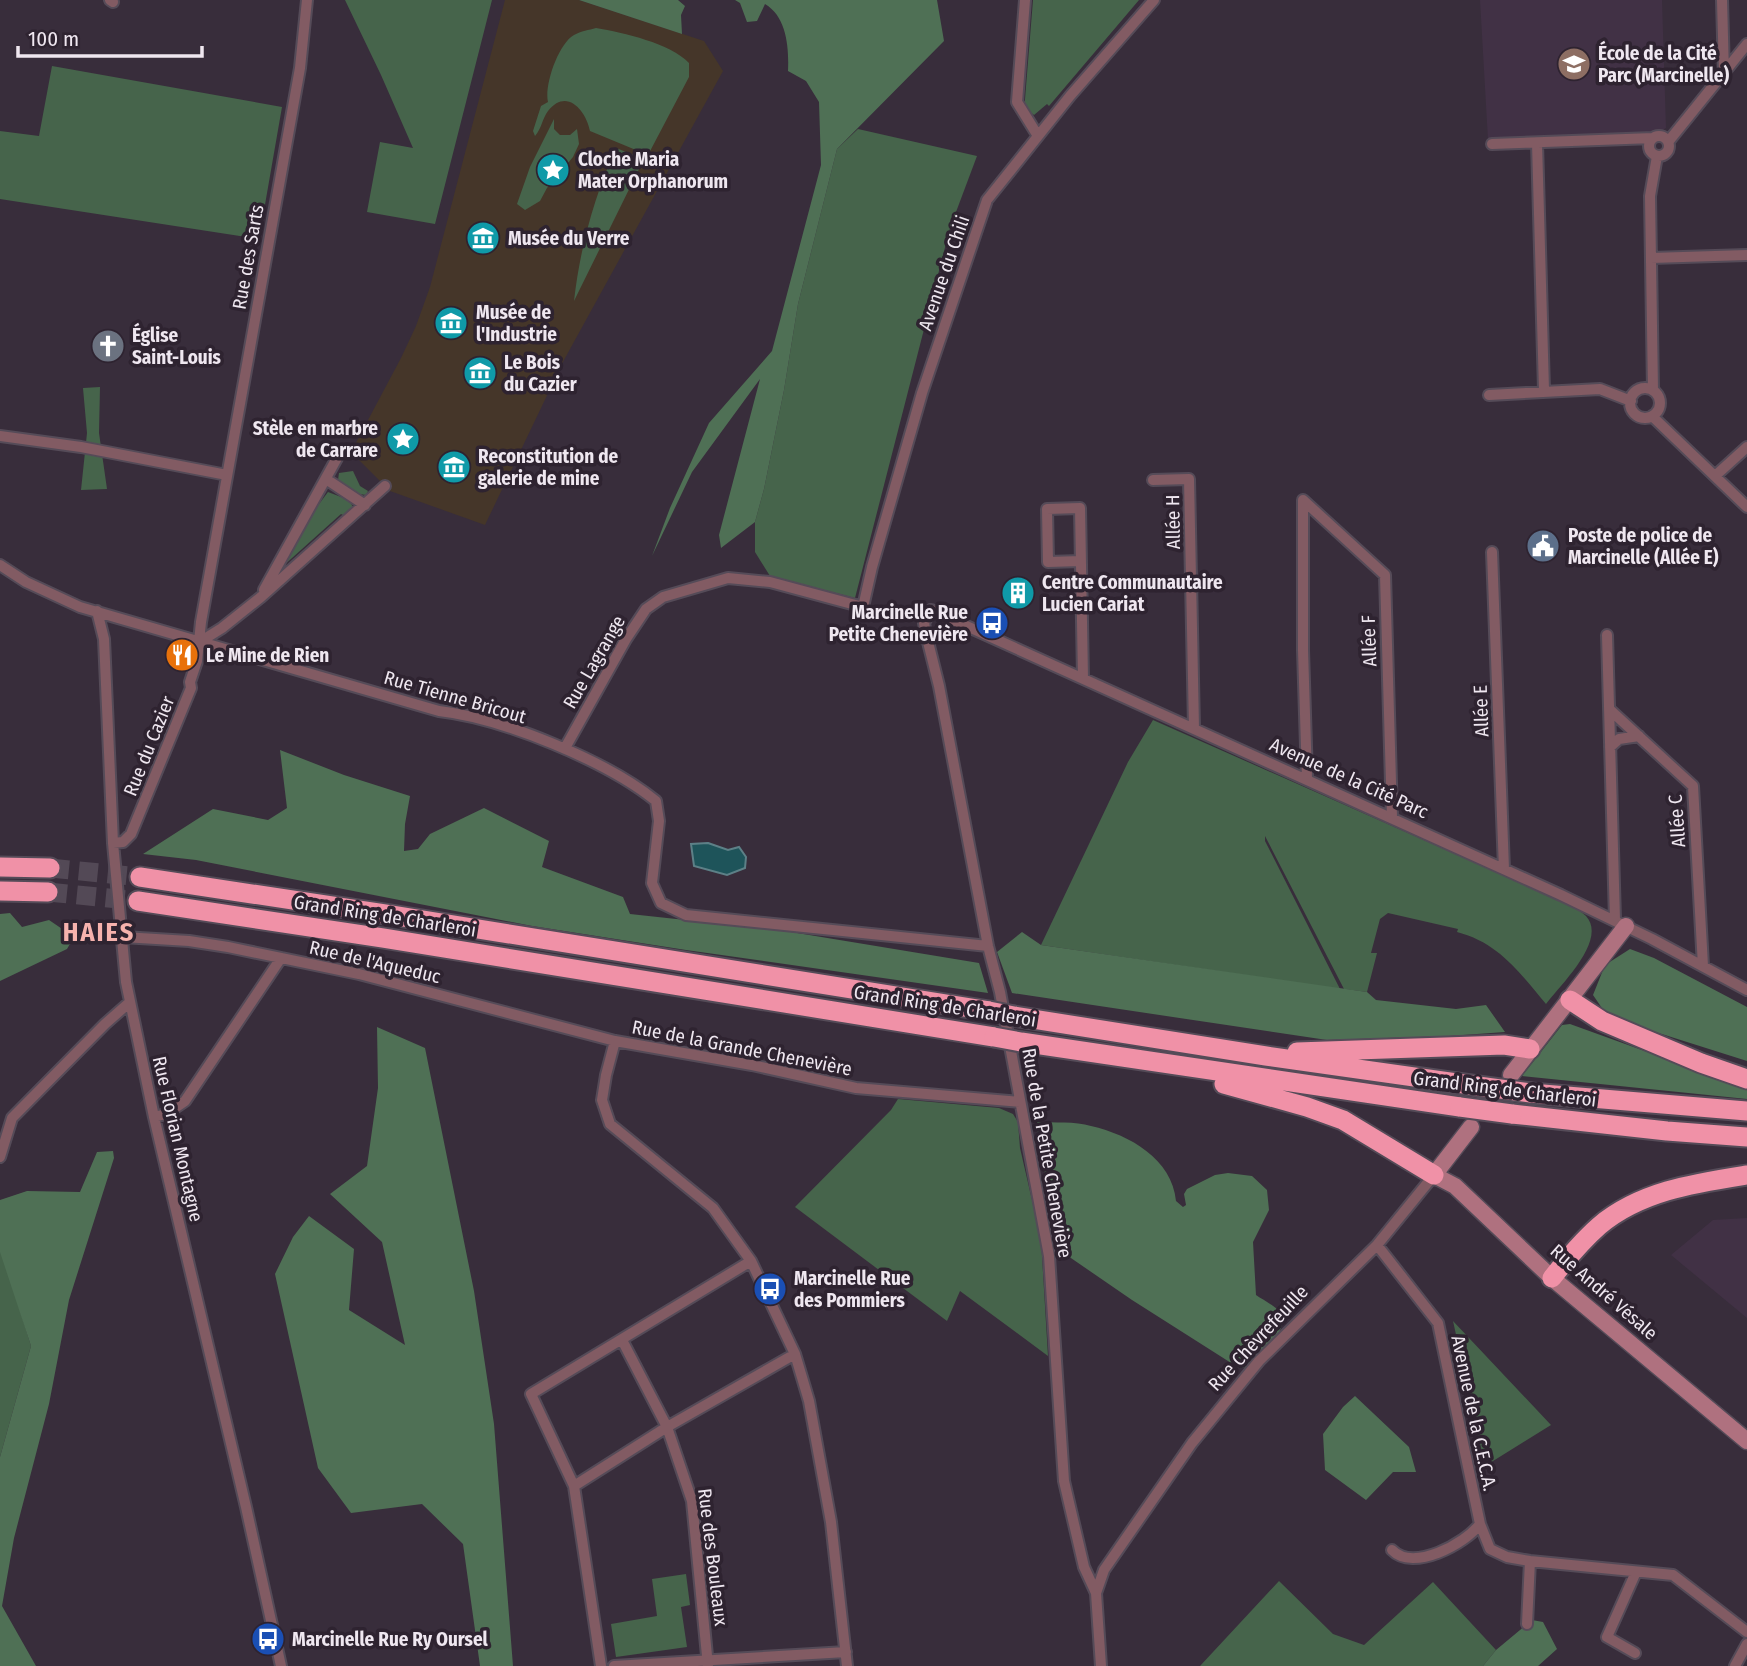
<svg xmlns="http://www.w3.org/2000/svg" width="1747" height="1666" font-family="'Fira Sans Condensed',sans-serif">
	<rect width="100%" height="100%" fill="#382d3b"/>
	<path fill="#413145" d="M1480 0H1662L1666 128 1656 134 1488 140Z
		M1747 1218V1318L1671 1255 1713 1220Z"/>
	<path fill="#453629" d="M505 0H579L704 41 723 71 564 360 485 525 390 491 351 452 401 358 416 326 430 287Z"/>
	<path fill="#46644b" d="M345 0H492L435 224 367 212 380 142 413 148 381 75Z
		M1033 0H1139L1049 106 1047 104 1034 115 1025 108V99Z
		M596 28C624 33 670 43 689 63V77L648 155 590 131C586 111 567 87 548 111 542 119 542 128 535 136L533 131 541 106 548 102C544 86 558 44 574 35 581 31 589 30 596 28Z
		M52 66 282 107 259 239 0 199V131L39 136Z
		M554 119V129L560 135H570L577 129 579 144 573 157 547 188 540 201 525 210 517 204 530 167Z
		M858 129 977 156 950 228 855 598 770 576 755 552V522L764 489 784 390 798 304 837 149Z
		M616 148 644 159 574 301C580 248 594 197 616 148Z
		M100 387 99 433 107 489 81 490 87 433 83 388Z
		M353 471 360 486 368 491 366 495 359 494 338 480 339 473Z
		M328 492 349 500 353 507 345 516 341 514 282 567V571L278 570 316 508Z
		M1153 720 1557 899C1566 904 1579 909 1586 916 1608 940 1560 985 1546 1004 1519 972 1499 943 1457 932L1458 929 1388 913 1380 919 1371 953H1377L1367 992 1344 989 1265 836V841L1340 989 1041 945 1128 762Z
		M898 1099 999 1108 1013 1114 1018 1122 1020 1148 1041 1239 1048 1356 960 1291 947 1321 795 1207 891 1110Z
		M0 1246 31 1346 0 1457Z
		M1453 1321 1551 1425 1485 1466Z
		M686 1574 690 1605 681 1607 687 1647 616 1657 611 1624 657 1616 652 1579Z
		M1279 1581 1333 1634 1364 1645 1433 1582 1496 1650 1483 1666H1200Z"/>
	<path fill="#4f7055" d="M579 0H678L685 6 681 15 682 34Z
		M735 0H937L944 41 837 149 798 304 784 390 764 489 755 522 721 548 719 535 760 379 692 472 652 556 670 508 709 423 772 351 821 165 819 102 806 81 788 71C789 48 787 17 765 4L757 21 747 22 740 3Z
		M280 750 344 775 410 796 405 824 404 851 418 849 430 834 484 808 549 841 542 867 623 897 630 914 779 930 979 963 988 993 686 950 532 926 196 860 143 854 213 809 268 820 287 808Z
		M10 913 22 927 49 920 74 937 67 949 0 981V914Z
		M1022 932 1041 945 1367 992 1376 1000 1456 1009 1486 1005 1505 1032 1449 1036 1327 1040 1012 993 997 952Z
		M1630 949 1654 958 1747 1007V1061L1608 1017 1593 995 1605 965Z
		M1570 1024 1747 1088V1099L1522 1076 1562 1025Z
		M377 1027 425 1048 474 1291 494 1424 513 1666H480L463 1544 422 1504 351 1513 318 1468 275 1274 293 1237 309 1216 354 1249 349 1310 405 1345 382 1242 330 1194 367 1166 378 1088Z
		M1036 1122C1054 1123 1075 1121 1091 1126 1130 1135 1172 1159 1176 1201L1183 1207 1186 1205 1184 1194 1187 1189 1215 1175 1228 1173 1252 1176 1267 1190 1269 1210 1253 1242 1256 1295C1263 1300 1274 1305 1280 1312 1293 1328 1258 1356 1247 1367L1239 1368 1132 1300 1068 1256 1056 1241Z
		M113 1151 114 1158 69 1300 49 1404 14 1538 2 1606 36 1666H0V1457L31 1346 0 1252V1200L27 1191 80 1192 97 1152Z
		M1355 1396 1409 1447 1416 1472H1393L1366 1500 1325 1470 1323 1434 1343 1407Z
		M1532 1620 1543 1622 1557 1649 1538 1666H1483L1496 1650Z"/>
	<path fill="#1e545a" stroke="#5d8087" stroke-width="2" d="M708 843 728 850 739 847 746 857 745 868 727 875 694 866 691 844Z"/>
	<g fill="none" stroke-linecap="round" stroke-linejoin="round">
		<path stroke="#534956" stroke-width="19" stroke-dasharray="19 10" stroke-linecap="butt" d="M50 868 140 877
			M48 892 138 901"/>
		<defs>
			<path id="street" d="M110 0 113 2
				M1025 0 1017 102 1038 136
				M1722 0 1724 73
				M1649 146a10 10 0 1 1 20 0a10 10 0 1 1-20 0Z
				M1668 142 1747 44
				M1537 143 1544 390
				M1492 144 1653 138
				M1651 258 1747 255
				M1630 403a15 15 0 1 1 30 0a15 15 0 1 1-30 0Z
				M1653 390 1650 196 1657 156
				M1489 395 1600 389 1631 401
				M1652 416 1747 507
				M0 436 81 447 227 475
				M1715 476 1747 447
				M326 479 365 505
				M1153 480 1189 479 1194 728
				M1303 500 1385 575 1392 817
				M1303 500V650L1307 778
				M1492 552 1504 869
				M1081 561 1048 562 1047 509 1080 508 1083 678
				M0 565 26 582 80 607 439 711C502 718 607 761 656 801L659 821 652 883 661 903 686 915 988 946
				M264 590 337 458
				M97 611 104 639 113 843 126 982 154 1117 246 1507 281 1666
				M1607 635 1615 920
				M198 643 222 628 261 597 385 486
				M1609 709 1693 786 1703 966
				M1610 747 1619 739 1639 736
				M565 748 626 639 646 609 663 597 728 578 770 582 863 607 872 567 922 393 987 200 1070 96 1154 0
				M113 843 123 842 131 834 191 688 190 682 197 661 201 622 300 68 307 0
				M123 937 189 941 228 947 359 974 615 1041 752 1065 856 1088 1020 1102
				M615 1041 606 1075 602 1100 610 1124 713 1208 751 1261 795 1354 809 1401 831 1522 847 1666
				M154 1117 166 1114 185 1101 281 958
				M0 1157 12 1118 105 1024 130 1002
				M1377 1245 1438 1323 1480 1524 1490 1549 1507 1557 1530 1561 1673 1575 1747 1632
				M622 1340 667 1427 692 1501 708 1666
				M574 1486 667 1427 795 1354
				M1392 1550C1413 1572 1465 1544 1480 1524
				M1096 1593 1104 1570 1192 1443 1259 1361 1377 1245 1434 1175
				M1527 1624 1530 1561
				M1635 1653 1607 1637 1636 1572
				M601 1666 574 1486 531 1394 751 1261
				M614 1666 846 1652
				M1101 1666 1096 1593 1084 1567 1064 1481 1049 1256 1000 992 988 946 939 686 926 634 924 623 931 610 1561 895 1652 939 1747 990
				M1735 1666 1747 1644"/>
			<path id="secondary" d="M1511 1075 1626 926
				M1471 1127 1434 1175 1455 1186 1552 1278 1747 1441"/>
			<path id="highway" d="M0 867 50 868
				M140 877 385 914 989 1011
				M0 891 48 892
				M138 901 383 938 994 1037
				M1570 1000 1602 1021 1701 1063 1747 1079
				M1014 1016 1266 1056 1478 1086
				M1021 1042 1460 1107
				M1297 1052 1504 1045 1530 1049
				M1224 1084 1307 1107 1343 1120 1434 1175
				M1531 1093 1747 1111
				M1512 1114 1667 1131 1747 1137
				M1552 1278C1566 1260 1582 1241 1599 1226 1640 1191 1696 1183 1747 1175"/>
		</defs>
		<use href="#street" stroke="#554b58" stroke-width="14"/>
		<use href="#secondary" stroke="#554b58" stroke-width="19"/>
		<use href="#highway" stroke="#554b58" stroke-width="23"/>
		<use href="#street" stroke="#825b63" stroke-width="10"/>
		<use href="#secondary" stroke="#af717f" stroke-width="16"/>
		<use href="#highway" stroke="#f091a7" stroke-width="19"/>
		<defs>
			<path id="highway-bridge" d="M989 1011 1014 1016
				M994 1037 1021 1042
				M1478 1086 1531 1093
				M1460 1107 1512 1114"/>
		</defs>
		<use href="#highway-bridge" stroke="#554b58" stroke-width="23" stroke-linecap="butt"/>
		<use href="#highway-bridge" stroke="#f091a7" stroke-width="19"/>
	</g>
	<defs>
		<symbol id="school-disc" viewBox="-11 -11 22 22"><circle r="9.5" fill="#8d6e63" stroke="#2e2330"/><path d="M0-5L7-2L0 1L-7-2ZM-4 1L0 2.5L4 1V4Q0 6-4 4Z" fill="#fff"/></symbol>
		<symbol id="sight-disc" viewBox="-11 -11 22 22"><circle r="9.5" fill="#0f9aa8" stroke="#2e2330"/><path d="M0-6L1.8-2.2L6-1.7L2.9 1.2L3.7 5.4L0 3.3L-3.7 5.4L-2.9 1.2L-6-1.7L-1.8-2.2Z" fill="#fff"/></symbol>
		<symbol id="museum-disc" viewBox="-11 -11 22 22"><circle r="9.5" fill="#0f9aa8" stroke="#2e2330"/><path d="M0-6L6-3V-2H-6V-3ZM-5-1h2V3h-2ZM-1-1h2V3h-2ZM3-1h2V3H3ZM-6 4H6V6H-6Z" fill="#fff"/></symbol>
		<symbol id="church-disc" viewBox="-11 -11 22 22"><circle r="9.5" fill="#6b7280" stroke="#2e2330"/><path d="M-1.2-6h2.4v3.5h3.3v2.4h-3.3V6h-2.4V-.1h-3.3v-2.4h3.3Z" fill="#fff"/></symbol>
		<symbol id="civic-disc" viewBox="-11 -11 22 22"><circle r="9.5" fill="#5c6f8a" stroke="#2e2330"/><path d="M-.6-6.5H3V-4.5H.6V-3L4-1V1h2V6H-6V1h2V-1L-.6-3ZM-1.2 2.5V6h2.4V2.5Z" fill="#fff"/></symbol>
		<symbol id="building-disc" viewBox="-11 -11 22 22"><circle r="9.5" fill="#0f9aa8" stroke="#2e2330"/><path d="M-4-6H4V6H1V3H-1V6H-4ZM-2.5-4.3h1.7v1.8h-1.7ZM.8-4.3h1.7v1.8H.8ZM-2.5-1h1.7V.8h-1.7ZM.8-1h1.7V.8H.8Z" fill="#fff"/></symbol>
		<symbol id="bus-disc" viewBox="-11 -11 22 22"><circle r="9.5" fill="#1a4fb4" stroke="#2e2330"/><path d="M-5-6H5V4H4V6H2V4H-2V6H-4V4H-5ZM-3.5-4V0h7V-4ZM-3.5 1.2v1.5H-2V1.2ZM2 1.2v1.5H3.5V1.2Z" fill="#fff"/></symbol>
		<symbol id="restaurant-disc" viewBox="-11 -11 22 22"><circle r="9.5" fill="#e8710a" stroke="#2e2330"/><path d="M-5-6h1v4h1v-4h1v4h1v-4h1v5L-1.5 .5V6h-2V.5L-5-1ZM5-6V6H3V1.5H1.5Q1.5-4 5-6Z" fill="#fff"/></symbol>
	</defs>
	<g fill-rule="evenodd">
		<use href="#school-disc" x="1555" y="45" width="38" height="38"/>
		<use href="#sight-disc" x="534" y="151" width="38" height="38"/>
		<use href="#museum-disc" x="464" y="219" width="38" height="38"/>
		<use href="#museum-disc" x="432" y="304" width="38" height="38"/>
		<use href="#church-disc" x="89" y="327" width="38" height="38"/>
		<use href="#museum-disc" x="461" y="354" width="38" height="38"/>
		<use href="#sight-disc" x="384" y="420" width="38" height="38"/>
		<use href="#museum-disc" x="435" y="448" width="38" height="38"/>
		<use href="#civic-disc" x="1524" y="527" width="38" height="38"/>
		<use href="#building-disc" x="999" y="574" width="38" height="38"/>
		<use href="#bus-disc" x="973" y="604" width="38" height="38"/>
		<use href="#restaurant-disc" x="163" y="636" width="38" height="38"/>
		<use href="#bus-disc" x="751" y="1270" width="38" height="38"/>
		<use href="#bus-disc" x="249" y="1620" width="38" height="38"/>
	</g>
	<g text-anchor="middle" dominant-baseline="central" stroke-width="7" stroke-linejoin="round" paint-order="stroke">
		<g font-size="19" font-weight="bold" fill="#efe7f0" stroke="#2e2330" text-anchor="start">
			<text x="1598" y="53">École de la Cité<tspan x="1598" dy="22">Parc (Marcinelle)</tspan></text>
			<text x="578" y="159">Cloche Maria<tspan x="578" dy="22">Mater Orphanorum</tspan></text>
			<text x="508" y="238">Musée du Verre</text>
			<text x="476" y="312">Musée de<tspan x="476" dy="22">l'Industrie</tspan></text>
			<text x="132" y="335">Église<tspan x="132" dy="22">Saint-Louis</tspan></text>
			<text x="504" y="362">Le Bois<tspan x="504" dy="22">du Cazier</tspan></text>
			<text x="378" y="428" text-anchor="end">Stèle en marbre<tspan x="378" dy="22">de Carrare</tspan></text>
			<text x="478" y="456">Reconstitution de<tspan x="478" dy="22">galerie de mine</tspan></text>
			<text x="1568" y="535">Poste de police de<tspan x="1568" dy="22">Marcinelle (Allée E)</tspan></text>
			<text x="1042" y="582">Centre Communautaire<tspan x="1042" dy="22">Lucien Cariat</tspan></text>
			<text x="968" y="612" text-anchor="end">Marcinelle Rue<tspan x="968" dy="22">Petite Chenevière</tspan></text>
			<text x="206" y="655">Le Mine de Rien</text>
			<text x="794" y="1278">Marcinelle Rue<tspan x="794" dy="22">des Pommiers</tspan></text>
			<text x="292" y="1639">Marcinelle Rue Ry Oursel</text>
		</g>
		<g font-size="19" fill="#efe7f0" stroke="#2e2330">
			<text transform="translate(248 257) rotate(-80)">Rue des Sarts</text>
			<text transform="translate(944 273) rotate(-71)">Avenue du Chili</text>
			<text transform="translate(1173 522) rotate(-91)">Allée H</text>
			<text transform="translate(1369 641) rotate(-92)">Allée F</text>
			<text transform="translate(594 662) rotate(-60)">Rue Lagrange</text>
			<text transform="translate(455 697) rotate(16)">Rue Tienne Bricout</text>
			<text transform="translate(1481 711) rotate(-92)">Allée E</text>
			<text transform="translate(149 746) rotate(-68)">Rue du Cazier</text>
			<text transform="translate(1349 778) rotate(24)">Avenue de la Cité Parc</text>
			<text transform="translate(1677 821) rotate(-94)">Allée C</text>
			<text transform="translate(385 916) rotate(9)">Grand Ring de Charleroi</text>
			<text transform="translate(375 962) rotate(13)">Rue de l'Aqueduc</text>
			<text transform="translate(945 1006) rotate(9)">Grand Ring de Charleroi</text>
			<text transform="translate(742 1048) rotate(11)">Rue de la Grande Chenevière</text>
			<text transform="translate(1505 1089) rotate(7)">Grand Ring de Charleroi</text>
			<text transform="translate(178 1139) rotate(77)">Rue Florian Montagne</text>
			<text transform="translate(1047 1153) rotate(80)">Rue de la Petite Chenevière</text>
			<text transform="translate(1604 1292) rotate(41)">Rue André Vésale</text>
			<text transform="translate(1258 1338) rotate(-47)">Rue Chèvrefeuille</text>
			<text transform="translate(1474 1413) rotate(78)">Avenue de la C.E.C.A.</text>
			<text transform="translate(713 1557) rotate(83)">Rue des Bouleaux</text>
		</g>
		<g font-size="26" font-weight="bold" letter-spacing="2" fill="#f6b2ad" stroke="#2e2330">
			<text x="99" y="932">HAIES</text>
		</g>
	</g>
	<path d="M18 46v10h184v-10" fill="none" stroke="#efe7f0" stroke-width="3.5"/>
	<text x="28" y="46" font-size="21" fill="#efe7f0" stroke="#2e2330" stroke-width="5" paint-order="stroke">100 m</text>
</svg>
